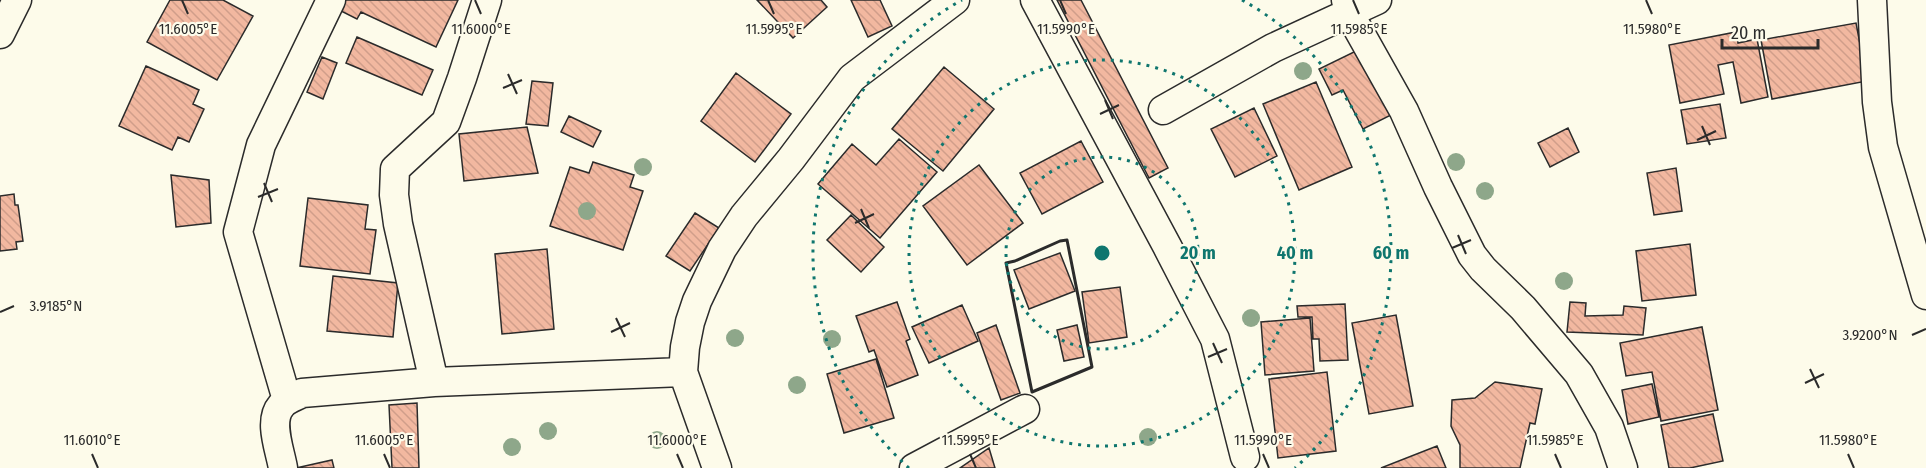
<svg xmlns="http://www.w3.org/2000/svg" width="1926" height="468" font-family="'Fira Sans Condensed',sans-serif">
	<defs>
		<pattern id="building-back-hatch" width="6" height="6" patternUnits="userSpaceOnUse" patternTransform="scale(1.5)"><rect width="6" height="6" fill="#f2b8a0"/><path d="M-1 5l2 2M0 0l6 6M5-1l2 2" fill="none" stroke="#d09e8a"/></pattern>
	</defs>
	<rect width="100%" height="100%" fill="#fdfbea"/>
	<path fill="url(#building-back-hatch)" stroke="#2b2b2b" stroke-width="1.5" d="M170 0H223L253 16 217 80 147 42Z
		M342 0H458L436 47 361 12 357 19 337 9Z
		M757 0H821L827 7 793 38Z
		M851 0H880L892 26 868 37Z
		M1057 0H1081L1168 168 1149 178Z
		M1856 23 1867 81 1772 99 1761 40Z
		M1736 32 1738 43 1757 39 1768 97 1741 103 1733 62 1718 65 1724 94 1680 103 1669 45Z
		M357 37 433 70 422 95 346 63Z
		M1358 50 1391 115 1363 129 1343 90 1332 95 1319 69Z
		M322 57 337 63 323 99 307 92Z
		M146 66 199 90 193 104 204 109 189 142 178 137 172 150 119 126Z
		M944 67 994 109 943 171 892 129Z
		M736 73 791 114 755 162 701 121Z
		M532 81 553 83 548 126 526 124Z
		M1316 82 1352 167 1299 190 1263 104Z
		M1720 104 1726 138 1687 144 1681 110Z
		M1254 108 1277 156 1235 177 1211 129Z
		M569 116 601 131 593 147 561 132Z
		M527 127 538 173 464 181 459 134Z
		M1568 128 1579 152 1550 167 1538 143Z
		M899 139 937 172 880 238 818 184 852 144 876 165Z
		M1081 141 1103 182 1042 214 1020 173Z
		M593 162 634 175 630 187 643 191 623 250 550 226 570 167 589 173Z
		M979 165 1023 223 967 265 923 206Z
		M1676 168 1682 211 1654 215 1647 173Z
		M171 175 209 180 211 223 176 227Z
		M14 194 15 205H18L23 241 16 242 17 249 0 251V196Z
		M308 198 368 205 365 229 376 230 370 274 300 266Z
		M695 213 719 228 690 271 666 256Z
		M851 215 884 247 861 272 827 240Z
		M1690 244 1696 295 1642 301 1636 251Z
		M547 249 554 329 502 334 495 254Z
		M1060 253 1075 291 1029 309 1014 270Z
		M333 276 398 283 393 337 327 331Z
		M1120 287 1127 337 1089 343 1082 292Z
		M897 302 910 339 906 341 918 375 887 387 874 350 869 352 856 316Z
		M1570 302 1586 303 1585 316 1623 315 1624 306 1646 308 1643 335 1567 332Z
		M1345 304 1348 360 1320 361 1319 339H1313L1312 317H1298L1297 306Z
		M962 305 978 341 929 363 912 327Z
		M1396 315 1413 406 1369 414 1352 323Z
		M1310 318 1314 371 1265 375 1261 322Z
		M996 325 1020 393 1001 400 977 333Z
		M1077 325 1084 357 1064 361 1057 330Z
		M1702 327 1718 410 1661 421 1652 372 1626 376 1620 343Z
		M876 359 894 418 844 433 827 374Z
		M1327 372 1336 451 1278 458 1269 379Z
		M1495 382 1542 389 1535 424 1530 423 1520 468H1460V445L1451 426 1452 400 1475 398Z
		M1652 384 1659 417 1628 424 1622 390Z
		M417 403 419 468H392L389 405Z
		M1713 414 1723 461 1690 468H1669L1661 425Z
		M1437 446 1446 468H1381Z
		M989 448 995 468H960Z
		M332 460 334 468H296Z"/>
	<g fill="none" stroke-linecap="round" stroke-linejoin="round">
		<defs>
			<path id="street" d="M1035 0 1167 246 1215 339 1245 457
				M1346 0 1349 13 1404 111 1438 187 1472 255 1483 269 1523 308 1579 374 1609 427 1623 468
				M1872 0 1877 102 1883 147 1926 295
				M0 34 17 0
				M1163 110 1273 48 1377 0
				M434 382 398 224 394 195 395 169 446 122 462 78 487 0
				M287 400 238 232 261 145 331 0
				M283 468C280 450 268 421 281 406 286 399 295 397 302 393L434 382 683 372
				M717 468 683 372 685 347 690 322 697 301 722 249 744 216 791 159 852 78 955 0
				M914 468 1025 409"/>
		</defs>
		<use href="#street" stroke="#2b2b2b" stroke-width="31"/>
		<use href="#street" stroke="#fdfbea" stroke-width="28"/>
		<path stroke="#2b2b2b" stroke-width="3" d="M1067 240 1092 367 1032 392 1006 263 1015 261 1060 241Z"/>
	</g>
	<g fill="#8ea78a">
		<circle cx="1303" cy="71" r="9"/>
		<circle cx="1456" cy="162" r="9"/>
		<circle cx="643" cy="167" r="9"/>
		<circle cx="1485" cy="191" r="9"/>
		<circle cx="587" cy="211" r="9"/>
		<circle cx="1564" cy="281" r="9"/>
		<circle cx="1251" cy="318" r="9"/>
		<circle cx="735" cy="338" r="9"/>
		<circle cx="832" cy="339" r="9"/>
		<circle cx="797" cy="385" r="9"/>
		<circle cx="548" cy="431" r="9"/>
		<circle cx="1148" cy="437" r="9"/>
		<circle cx="657" cy="440" r="9"/>
		<circle cx="512" cy="447" r="9"/>
	</g>
	<path fill="none" stroke="#2b2b2b" stroke-width="2" d="M182 0 188 14M475 0 481 14M768 0 774 14M1060 0 1066 14M1353 0 1359 14M1646 0 1652 14M508 74 517 94M503 88 522 80M1105 100 1113 119M1100 114 1119 105M1702 126 1710 145M1697 140 1716 131M264 183 272 202M258 197 278 189M861 209 869 228M855 223 874 214M1458 235 1466 254M1452 248 1471 240M0 312 14 306M616 318 625 337M611 332 630 323M1912 335 1926 329M1213 343 1222 363M1208 357 1227 349M1810 369 1819 388M1805 383 1824 374M92 454 98 468M384 454 390 468M677 454 683 468M970 454 976 468M1263 454 1269 468M1555 454 1561 468M1848 454 1854 468"/>
	<g fill="none" stroke="#0f766e" stroke-width="3" stroke-dasharray="3 6">
		<circle cx="1102" cy="253" r="96"/>
		<circle cx="1102" cy="253" r="193"/>
		<path d="M909 468A289 289 0 0 1 962 0M1242 0A289 289 0 0 1 1295 468"/>
	</g>
	<g font-size="15" text-anchor="middle" fill="#2b2b2b" stroke="#fdfbea" stroke-width="4.5" stroke-linejoin="round" paint-order="stroke">
		<text x="188" y="34">11.6005°E</text>
		<text x="481" y="34">11.6000°E</text>
		<text x="774" y="34">11.5995°E</text>
		<text x="1066" y="34">11.5990°E</text>
		<text x="1359" y="34">11.5985°E</text>
		<text x="1652" y="34">11.5980°E</text>
		<text x="56" y="311">3.9185°N</text>
		<text x="1870" y="340">3.9200°N</text>
		<text x="92" y="445">11.6010°E</text>
		<text x="384" y="445">11.6005°E</text>
		<text x="677" y="445">11.6000°E</text>
		<text x="970" y="445">11.5995°E</text>
		<text x="1263" y="445">11.5990°E</text>
		<text x="1555" y="445">11.5985°E</text>
		<text x="1848" y="445">11.5980°E</text>
	</g>
	<circle cx="1102" cy="253" r="9" fill="#0f766e" stroke="#fdfbea" stroke-width="3"/>
	<g font-size="18" text-anchor="middle" font-weight="bold" fill="#0f766e" stroke="#fdfbea" stroke-width="4.5" stroke-linejoin="round" paint-order="stroke">
		<text x="1198" y="259">20 m</text>
		<text x="1295" y="259">40 m</text>
		<text x="1391" y="259">60 m</text>
	</g>
	<path d="M1722 39v9h96v-9" fill="none" stroke="#2b2b2b" stroke-width="3"/>
	<text x="1731" y="39" font-size="18" fill="#2b2b2b" stroke="#fdfbea" stroke-width="4.5" paint-order="stroke">20 m</text>
</svg>
